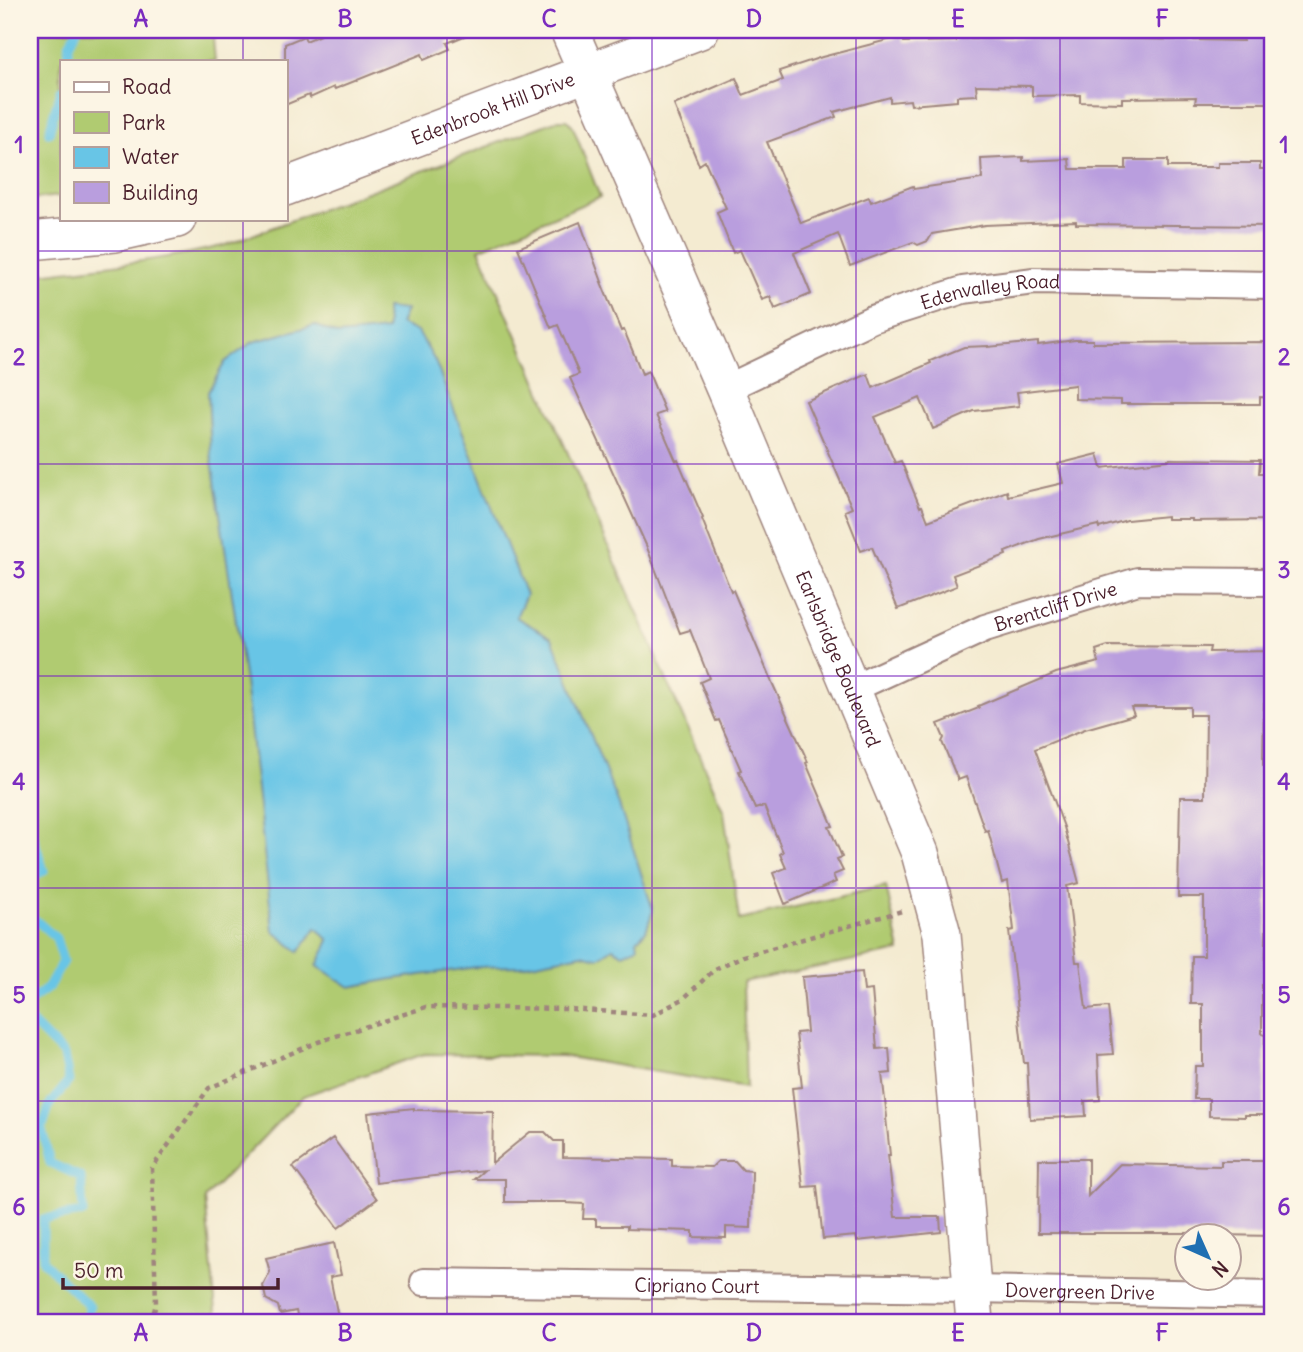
<svg xmlns="http://www.w3.org/2000/svg" width="1303" height="1352" font-family="Delius,sans-serif">
	<rect width="100%" height="100%" fill="#fcf5e5"/>
	<filter id="ink" filterUnits="userSpaceOnUse"><feTurbulence type="fractalNoise" baseFrequency=".0143" numOctaves="2"/><feDisplacementMap in="SourceGraphic" scale="14" xChannelSelector="R" yChannelSelector="G"/><feConvolveMatrix kernelMatrix="1 2 1 2 8 2 1 2 1" color-interpolation-filters="sRGB"/></filter>
	<filter id="wash" filterUnits="userSpaceOnUse"><feTurbulence type="fractalNoise" baseFrequency=".00686" numOctaves="4" result="noise"/><feDisplacementMap in="SourceGraphic" scale="28" xChannelSelector="R" yChannelSelector="G"/><feGaussianBlur stdDeviation="1.57" result="paint"/><feColorMatrix in="noise" values="0 0 0 0 0 0 0 0 0 0 0 0 0 0 0 0 0 1.4 0 .05"/><feComposite in="paint" operator="in"/></filter>
	<g filter="url(#wash)">
		<rect width="100%" height="100%" fill="#f4ebd1"/>
		<path fill="#b0cb71" stroke="#7d754e" stroke-width="2" d="M30 30H235L213 38 215 61H61V196L30 199Z
			M558 120H567L573 127 600 197 479 249 724 812 739 920 886 886 900 951 743 982 746 1087 562 1056 424 1054 303 1096 205 1198 217 1322H30V275C96 267 161 261 226 245Z"/>
		<path fill="#68c5e6" stroke="#597288" stroke-width="2" d="M386 308 406 310 400 324 418 332 435 361 526 595 516 617 552 638 619 805 653 910 646 931 637 940 638 947 623 954 613 948 598 958 582 954 521 966 477 967 393 979 350 987 317 966 329 940 316 928 299 952 273 931 245 682 211 454 208 392 225 362 253 342 315 325 338 335 387 330Z"/>
		<g fill="none" stroke-linecap="round" stroke-linejoin="round">
			<path stroke="#68c5e6" stroke-width="9" d="M68 61 69 44 77 30
				M49 133 55 109 61 91
				M30 726 36 737 30 758
				M30 832 33 835 44 871 30 877
				M30 915 56 938 63 961 48 988 30 1001
				M30 1021 64 1055 69 1081 50 1104 42 1129 50 1163 81 1177 83 1213 43 1219V1261L90 1307 84 1322"/>
		</g>
		<g id="blocks">
			<path fill="#b99ede" d="M332 30H479L447 43 450 49 424 60 422 54 335 89 334 87 310 98 309 95 285 105V44L304 36 306 41Z
				M1243 32 1273 33V103H1195L1196 97 1122 98V103L1080 102V95L1032 96V86L976 85 977 95 957 96V101L911 105 910 100 890 102V97L834 112 836 117 767 142 801 223 869 197 871 202 913 186 914 189 982 179 981 159 1023 157V161L1069 159 1070 169H1126V160H1168V167H1218V163H1260V169H1273V226L1076 224V221L985 225 932 234 928 241 918 245 913 242 850 266 838 234 794 253 811 294 775 309 770 297 762 300 740 250 733 253 717 212 726 208 705 161 699 165 674 105 736 78 743 95 783 80 779 71 822 57 903 36 904 42 956 41V38L1037 39V37L1243 41Z
				M580 222 602 282H601L621 331 624 330 642 374 648 371 665 412 656 415 676 461 678 460 703 518 702 519 731 591 733 590 770 678 808 762 806 763 833 826 829 827 842 857 837 859 843 871 833 875 836 882 785 904 773 873 786 868 780 854 783 852 764 806 755 809 739 771 741 770 719 720 716 721 700 682 709 678 690 630 680 633 646 545 570 378 579 374 558 325 551 328 518 248Z
				M1075 340H1093V343L1273 342V398L1260 397V404H1121V400L1075 399V385L1017 392 1019 406 974 411 933 429 920 398 875 417 895 463 901 461 920 507 922 506 928 521 1007 491 1008 496 1063 483 1058 464 1098 454 1102 468 1168 460V459L1260 460 1259 473H1273V520L1192 521V519H1167V516L1127 520 1099 528 1098 525 1039 539 1005 552 1006 555 953 575 957 586 898 609 872 547 861 551 845 511 852 508 806 401 868 374 873 388 931 363 930 361 964 347 988 346V347L1038 342V345Z
				M1108 646 1210 647 1209 652 1273 651V703L1264 704 1263 765H1267L1266 822H1269L1265 985H1262V1034L1265 1035 1264 1115H1245V1117L1209 1116V1099H1194L1195 1066H1203V1004H1191L1192 956H1204V897H1178L1180 797H1205L1206 715H1190V707H1131L1134 715 1085 729 1035 749 1064 827 1079 883 1067 886 1076 962H1080L1086 1009 1108 1007 1113 1054 1098 1055 1100 1100 1085 1101 1086 1116 1030 1119 1027 1063H1024L1009 931 1014 930 1008 881 1002 883 988 830 985 831 966 777 958 780 942 742 944 738 938 724 979 708 978 706 1056 673 1099 662 1096 650Z
				M862 972 864 991 872 990 877 1049 889 1048 891 1073 882 1074 887 1117 886 1118 890 1155H888L895 1217H940L941 1232 857 1241 856 1236 823 1239 817 1186 803 1187 792 1088 802 1087 796 1033 807 1032 802 977Z
				M414 1108V1110L493 1111 492 1163 530 1132H545L554 1141H563V1157L672 1159V1166L712 1167 718 1161H735L743 1170 752 1171 751 1228 726 1227V1238L693 1237V1231L627 1229V1226H596V1219H583L584 1204 567 1203V1202H505V1179H474L484 1170 376 1183 368 1113Z
				M333 1138 377 1199 338 1228 293 1167Z
				M1039 1159H1088V1196L1120 1164 1221 1166V1161H1272L1271 1218 1273 1220V1236L1220 1235V1233H1038Z
				M334 1243 341 1275 330 1277 339 1322H299L296 1311 280 1314 278 1306 266 1299 263 1286 270 1272 266 1258Z"/>
		</g>
	</g>
	<g filter="url(#ink)">
		<use href="#blocks" fill-opacity="0" stroke="#9f857e" stroke-width="2"/>
		<g fill="none" stroke-linecap="round" stroke-linejoin="round">
			<defs>
				<g id="street">
					<path id="s1" d="M725 389 872 319 963 290 1034 281 1273 285"/>
					<path id="s2" d="M852 689 985 628 1138 581 1273 582"/>
					<path id="s3" d="M424 1282 971 1289 1273 1295"/>
				</g>
				<g id="secondary">
					<path id="s4" d="M569 30 725 389 920 853 942 934 975 1322"/>
					<path id="s5" d="M285 187 700 30"/>
					<path d="M30 241 115 233 177 219"/>
				</g>
			</defs>
			<use href="#street" stroke="#9f857e" stroke-width="30"/>
			<use href="#secondary" stroke="#9f857e" stroke-width="40"/>
			<path stroke="#9f857e" stroke-width="4.5" stroke-dasharray="5 5" stroke-linecap="butt" d="M151 1322 156 1304 152 1168 209 1088 318 1042 426 1007 570 1009 653 1015 683 999 715 969 743 956 902 911"/>
			<use href="#street" stroke="#fff" stroke-width="26"/>
			<use href="#secondary" stroke="#fff" stroke-width="37"/>
		</g>
	</g>
	<path fill="none" stroke="#7b2cbf" stroke-width="2" stroke-opacity="0.55" d="M243 30V61M447 30V1322M652 30V1322M856 30V1322M1060 30V1322M243 219V1322M30 251H1273M30 464H1273M30 676H1273M30 888H1273M30 1101H1273"/>
	<g text-anchor="middle" dominant-baseline="central" stroke-width="7" stroke-linejoin="round" paint-order="stroke">
		<g font-size="19" fill="#4a1f2b" stroke="#fcf5e5">
			<text stroke="none"><textPath href="#s5" startOffset="222">Edenbrook Hill Drive</textPath></text>
			<text stroke="none"><textPath href="#s1" startOffset="285">Edenvalley Road</textPath></text>
			<text stroke="none"><textPath href="#s2" startOffset="220">Brentcliff Drive</textPath></text>
			<text stroke="none"><textPath href="#s4" startOffset="684">Earlsbridge Boulevard</textPath></text>
			<text stroke="none"><textPath href="#s3" startOffset="273">Cipriano Court</textPath></text>
			<text stroke="none"><textPath href="#s3" startOffset="656">Dovergreen Drive</textPath></text>
		</g>
	</g>
	<rect width="1303" height="1352" fill="none" stroke="#fcf5e5" stroke-width="77"/>
	<rect x="60" y="60" width="228" height="161" fill="#fcf5e5" stroke="#b59f9b" stroke-width="2"/>
	<rect x="74" y="82" width="35" height="10" fill="#ffffff" stroke="#b59f9b" stroke-width="2"/>
	<text x="122" y="94" font-size="21" fill="#4a1f2b">Road</text>
	<rect x="74" y="112" width="35" height="21" fill="#b0cb71" stroke="#b59f9b" stroke-width="2"/>
	<text x="122" y="130" font-size="21" fill="#4a1f2b">Park</text>
	<rect x="74" y="147" width="35" height="21" fill="#68c5e6" stroke="#b59f9b" stroke-width="2"/>
	<text x="122" y="164" font-size="21" fill="#4a1f2b">Water</text>
	<rect x="74" y="182" width="35" height="21" fill="#b99ede" stroke="#b59f9b" stroke-width="2"/>
	<text x="122" y="200" font-size="21" fill="#4a1f2b">Building</text>
	<g transform="translate(1208 1257) rotate(135)"><circle r="33" fill="#fcf5e5" stroke="#b59f9b" stroke-width="2"/>
	<path d="M0-5L12 26L0 18L-12 26Z" fill="#1f6fb2"/>
	<text y="-10" font-size="19" font-weight="bold" text-anchor="middle" fill="#4a1f2b">N</text>
	</g>
	<path d="M63 1278v10h215v-10" fill="none" stroke="#4a1f2b" stroke-width="3.5"/>
	<text x="74" y="1278" font-size="21" fill="#4a1f2b" stroke="#fcf5e5" stroke-width="5" paint-order="stroke">50 m</text>
	<rect x="38" y="38" width="1226" height="1276" fill="none" stroke="#7b2cbf" stroke-width="2.5"/>
	<g font-size="23" text-anchor="middle" font-weight="bold" fill="#7b2cbf">
		<text x="141" y="27">A</text>
		<text x="345" y="27">B</text>
		<text x="549" y="27">C</text>
		<text x="754" y="27">D</text>
		<text x="958" y="27">E</text>
		<text x="1162" y="27">F</text>
		<text x="19" y="153">1</text>
		<text x="1284" y="153">1</text>
		<text x="19" y="365">2</text>
		<text x="1284" y="365">2</text>
		<text x="19" y="578">3</text>
		<text x="1284" y="578">3</text>
		<text x="19" y="790">4</text>
		<text x="1284" y="790">4</text>
		<text x="19" y="1003">5</text>
		<text x="1284" y="1003">5</text>
		<text x="19" y="1215">6</text>
		<text x="1284" y="1215">6</text>
		<text x="141" y="1341">A</text>
		<text x="345" y="1341">B</text>
		<text x="549" y="1341">C</text>
		<text x="754" y="1341">D</text>
		<text x="958" y="1341">E</text>
		<text x="1162" y="1341">F</text>
	</g>
</svg>
